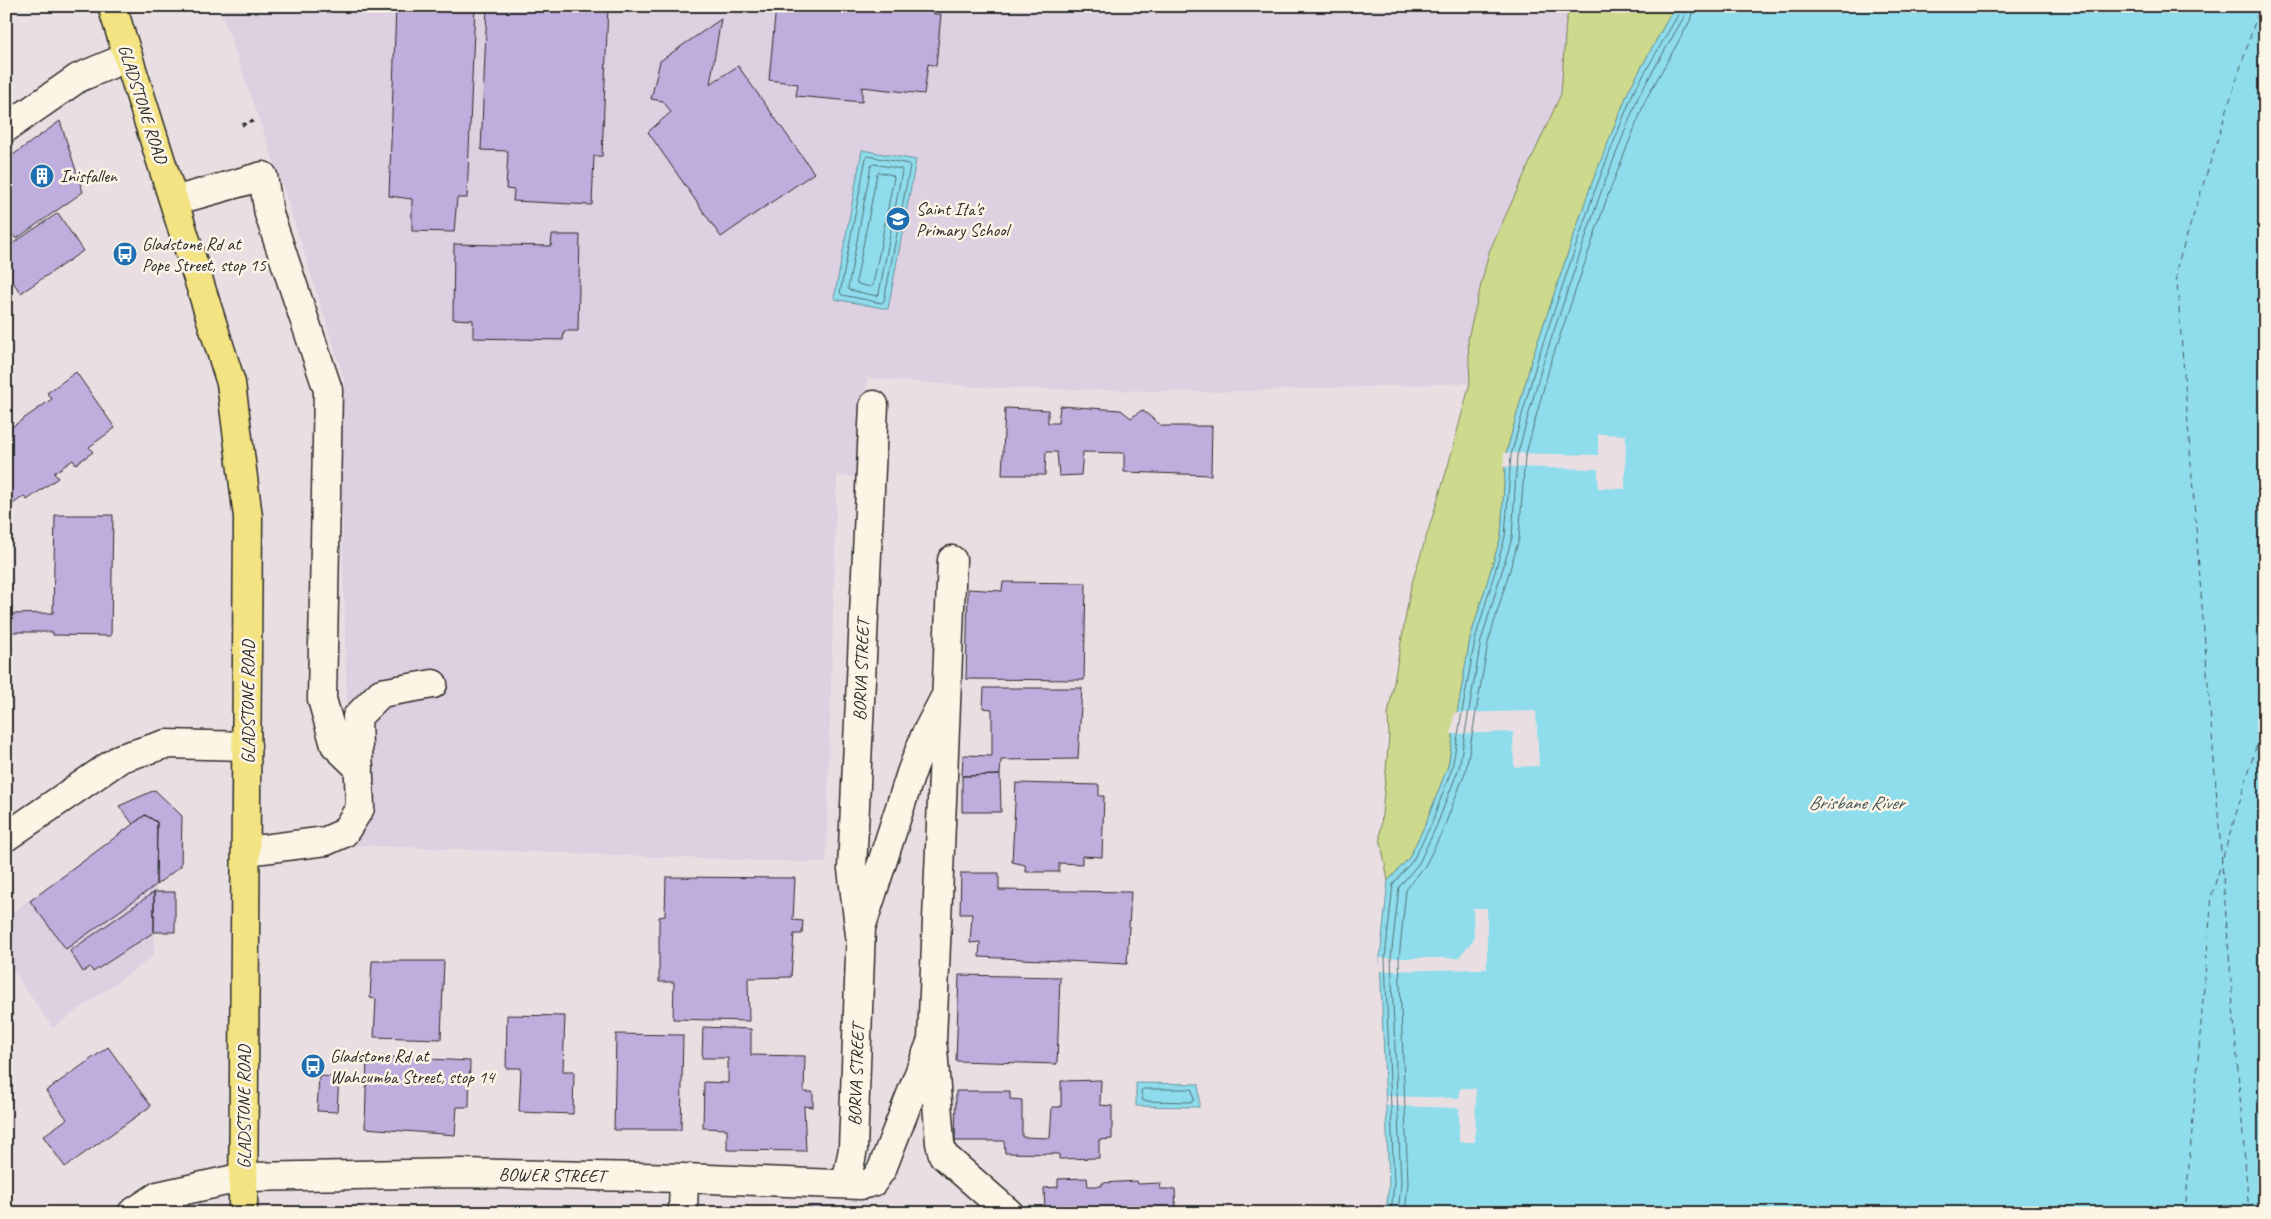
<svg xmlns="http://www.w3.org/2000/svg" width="2271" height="1219" font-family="Caveat,sans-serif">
	<rect width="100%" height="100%" fill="#e9dfe3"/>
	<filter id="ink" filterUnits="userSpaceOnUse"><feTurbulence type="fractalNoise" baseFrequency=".02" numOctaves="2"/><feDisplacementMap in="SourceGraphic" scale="10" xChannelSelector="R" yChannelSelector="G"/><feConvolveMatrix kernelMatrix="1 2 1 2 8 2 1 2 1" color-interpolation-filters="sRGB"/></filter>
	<g filter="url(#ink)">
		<path fill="#dcd0e1" d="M219 6H1570L1566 21 1561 94 1489 252 1468 338 1470 383 1214 392 993 388 867 378 861 477 837 475 826 863 350 845 341 464 344 378 283 187Z
			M157 822 154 956 53 1028 6 961V917L133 824Z"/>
		<path fill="#cdd98d" stroke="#7c825c" d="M1570 6H1675L1629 90 1590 188 1532 359 1506 454 1501 536 1470 639 1448 766 1426 823 1409 858 1388 881 1380 837 1389 736 1388 715 1411 586 1448 466 1470 383 1468 338 1489 252 1561 94 1566 21Z"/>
		<path fill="#8edcec" stroke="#66959f" d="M1675 6H2265V1213H1386L1389 1184 1380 958 1388 881 1409 858 1426 823 1448 766 1470 639 1501 536 1506 454 1532 359 1590 188 1629 90Z
			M862 150 916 160 888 309 834 299Z
			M1136 1083 1199 1084V1107L1136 1106Z"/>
		<path fill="#e9dfe3" d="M1598 434 1626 435 1625 489 1598 488V469L1503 467 1504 453 1598 455Z
			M1536 711 1539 766 1514 767 1513 732 1451 734 1454 713Z
			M1473 908H1487V969L1380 971V958H1458L1474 939Z
			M1460 1088 1476 1089 1475 1142H1459V1108L1386 1106V1096L1459 1098Z"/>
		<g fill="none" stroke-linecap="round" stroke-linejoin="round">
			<path stroke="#537278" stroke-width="1" d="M869 156 908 164 910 166 884 301 882 303 842 295 840 293 866 158Z
				M874 164 901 169 902 171 879 294 877 296 849 290 848 288 871 166Z
				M879 172 892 175 894 177 873 285 870 287 858 284 856 282 877 174Z
				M1144 1089H1192L1194 1100 1192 1102 1143 1101 1141 1091Z
				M1391 1213 1394 1183 1385 958 1393 884 1413 860 1431 825 1452 768 1475 640 1505 537 1511 455 1537 361 1595 190 1633 93 1678 15 1680 6
				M1398 1213 1401 1183 1391 958 1399 887 1419 863 1436 827 1459 768 1481 641 1512 538 1517 456 1543 363 1601 192 1639 95 1684 17 1686 6
				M1405 1213 1408 1183 1399 958 1406 890 1425 866 1443 830 1466 770 1488 643 1519 539 1525 457 1550 365 1608 195 1646 99 1690 21 1694 6"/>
			<path stroke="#44575b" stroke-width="1" stroke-dasharray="6 5" stroke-linecap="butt" d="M2223 857 2265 717
				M2185 1213 2212 894 2222 861
				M2249 1213 2176 270 2260 6"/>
		</g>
		<path fill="#beaddd" stroke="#2b2b2b" d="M396 6H475L467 198H457L454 232 412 231V199L389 196Z
			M487 6H608L602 156H594L592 205 513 201 514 190 506 189 508 151 481 150Z
			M776 6H934V14H941L936 66 928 64 924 94 862 87V102L796 96 798 84 769 80Z
			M721 19 710 84 738 66 814 173 721 237 648 132 671 112 663 101 651 99 660 61Z
			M60 121 83 192 16 239 9 229 6 231V160Z
			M58 213 83 251 21 293 12 281 6 285V248Z
			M552 235H580L578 331H564L563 340 473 338V320L453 319 454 244 551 246Z
			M76 372 115 428 89 447 93 452 76 464 73 460 54 473 58 478 27 500 24 496 6 509V431L52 399 47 393Z
			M1060 406 1121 410 1131 418 1142 410 1162 426H1212L1211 475 1124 472V453L1083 452 1081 475 1059 476 1057 452H1046L1045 475H1002L1005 408 1048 410V423H1058Z
			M55 515H113L111 636 53 635V632H8L6 675V594H8V614L53 613Z
			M1003 582 1086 583 1084 680 966 679 968 589 1002 591Z
			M984 688H1082L1078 759 1001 760 1000 775 962 776 963 755 992 756V709L983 708Z
			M1000 775 1001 812H962V776Z
			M1016 783 1099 785V796H1104L1102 857 1082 856V864L1059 863V872H1026L1025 865 1012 862Z
			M155 790 182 816 181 866 156 885 157 822 145 815 133 824 119 806Z
			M145 815 157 822 156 885 66 949 30 901Z
			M961 873H999V890L1131 892 1127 964 979 957 980 942 970 943 972 914H960Z
			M666 877 795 878 793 920 803 921 802 934H794L791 977 748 978 749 1021 673 1019 674 982H659V917L665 916Z
			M154 892V932L93 972 90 967 83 972 70 951Z
			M154 892H175V932H154Z
			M372 961H444L441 1039 374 1037 376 999 370 998Z
			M959 975 1060 977 1057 1064 956 1061Z
			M507 1015 565 1016 563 1071H574L573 1114 519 1112 521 1068H506Z
			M703 1027 751 1029V1055L805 1056 804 1092H813V1107L804 1106 806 1151 727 1150V1129L703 1128 704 1082 728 1083V1058H702Z
			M616 1034 683 1035 681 1130H614Z
			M108 1047 151 1106 65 1167 43 1136 67 1119 46 1091Z
			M367 1056 470 1061 469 1107H457L455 1135 365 1128Z
			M319 1076 339 1077 337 1112 317 1111Z
			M1101 1080 1100 1105 1112 1106V1139L1099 1140V1158L1059 1159V1154L1005 1153 1004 1141H955L956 1091H1010V1099L1022 1100V1137L1050 1138 1052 1107H1061V1081Z
			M1087 1178 1088 1186H1102V1183L1137 1181 1138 1184 1161 1183 1160 1189H1175L1176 1213H1045L1044 1188 1058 1187V1179Z
			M810 1206 845 1208V1213H810Z
			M864 1210 903 1211V1213H864Z"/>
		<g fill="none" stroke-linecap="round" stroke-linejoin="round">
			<defs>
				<path id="minor" d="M6 128 78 78 128 57
					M174 201 263 176 269 214 328 390 322 699 335 745 359 768
					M6 837 121 758 166 744 247 746
					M247 851 326 841 344 833 360 808 357 717 381 693 433 684
					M860 935 852 869 874 405
					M933 1048 940 1143 943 1155 1009 1213
					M846 1184 853 1149 861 928 911 773 925 736 944 699
					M132 1213 158 1196 244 1177 461 1173 684 1178 861 1185 873 1182 882 1169 932 1040 952 560
					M683 1213 684 1178"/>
				<path id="major" d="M112 6 231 383 248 517 243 1213"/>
			</defs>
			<use href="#minor" stroke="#2b2b2b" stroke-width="31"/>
			<use href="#major" stroke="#2b2b2b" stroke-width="31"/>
			<path stroke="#2b2b2b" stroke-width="3" stroke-dasharray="4 4" stroke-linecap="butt" d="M242 125 253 121
				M88 182 99 178"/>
			<use href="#minor" stroke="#fcf5e5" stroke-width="28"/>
			<use href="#major" stroke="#f4e382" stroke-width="28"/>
		</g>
	</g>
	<defs>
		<symbol id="building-disc" viewBox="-11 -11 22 22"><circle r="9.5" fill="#1f6fb2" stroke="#fcf5e5"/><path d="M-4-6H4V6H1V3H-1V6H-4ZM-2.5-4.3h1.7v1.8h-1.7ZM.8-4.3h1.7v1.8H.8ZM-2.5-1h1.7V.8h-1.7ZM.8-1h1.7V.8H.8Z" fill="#fff"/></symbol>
		<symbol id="school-disc" viewBox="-11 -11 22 22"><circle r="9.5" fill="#1f6fb2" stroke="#fcf5e5"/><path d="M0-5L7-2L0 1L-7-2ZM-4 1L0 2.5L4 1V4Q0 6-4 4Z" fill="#fff"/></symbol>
		<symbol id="bus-disc" viewBox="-11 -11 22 22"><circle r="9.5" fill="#1f6fb2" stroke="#fcf5e5"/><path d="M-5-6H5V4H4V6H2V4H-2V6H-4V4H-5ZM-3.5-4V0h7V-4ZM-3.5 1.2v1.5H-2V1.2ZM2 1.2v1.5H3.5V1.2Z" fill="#fff"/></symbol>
	</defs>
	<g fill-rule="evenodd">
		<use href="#building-disc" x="28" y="162" width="28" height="28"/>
		<use href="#school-disc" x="884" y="205" width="28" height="28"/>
		<use href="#bus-disc" x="111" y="240" width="28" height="28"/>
		<use href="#bus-disc" x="299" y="1052" width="28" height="28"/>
	</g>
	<g text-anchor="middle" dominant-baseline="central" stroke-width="5" stroke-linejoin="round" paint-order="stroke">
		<g font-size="18" fill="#2b2b2b" stroke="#fcf5e5">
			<text transform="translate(143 104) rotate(72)">GLADSTONE ROAD</text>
			<text transform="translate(861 670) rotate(-88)">BORVA STREET</text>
			<text transform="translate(248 702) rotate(-90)">GLADSTONE ROAD</text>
			<text transform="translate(856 1075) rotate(-88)">BORVA STREET</text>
			<text transform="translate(244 1107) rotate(-90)">GLADSTONE ROAD</text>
			<text transform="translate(552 1175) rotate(1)">BOWER STREET</text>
		</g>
		<g font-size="18" fill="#2b2b2b" stroke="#fcf5e5" text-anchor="start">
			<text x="60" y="176">Inisfallen</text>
			<text x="916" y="209">Saint Ita's<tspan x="916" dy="21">Primary School</tspan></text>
			<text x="142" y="244">Gladstone Rd at<tspan x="142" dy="21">Pope Street, stop 15</tspan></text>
			<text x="330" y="1056">Gladstone Rd at<tspan x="330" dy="21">Wahcumba Street, stop 14</tspan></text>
		</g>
		<g font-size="19" font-style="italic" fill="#44575b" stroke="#fcf5e5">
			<text x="1856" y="803">Brisbane River</text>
		</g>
	</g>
	<rect width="2271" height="1219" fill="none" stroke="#fcf5e5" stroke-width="25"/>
	<rect x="12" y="12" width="2246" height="1194" fill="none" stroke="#2b2b2b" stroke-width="2" filter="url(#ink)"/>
</svg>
